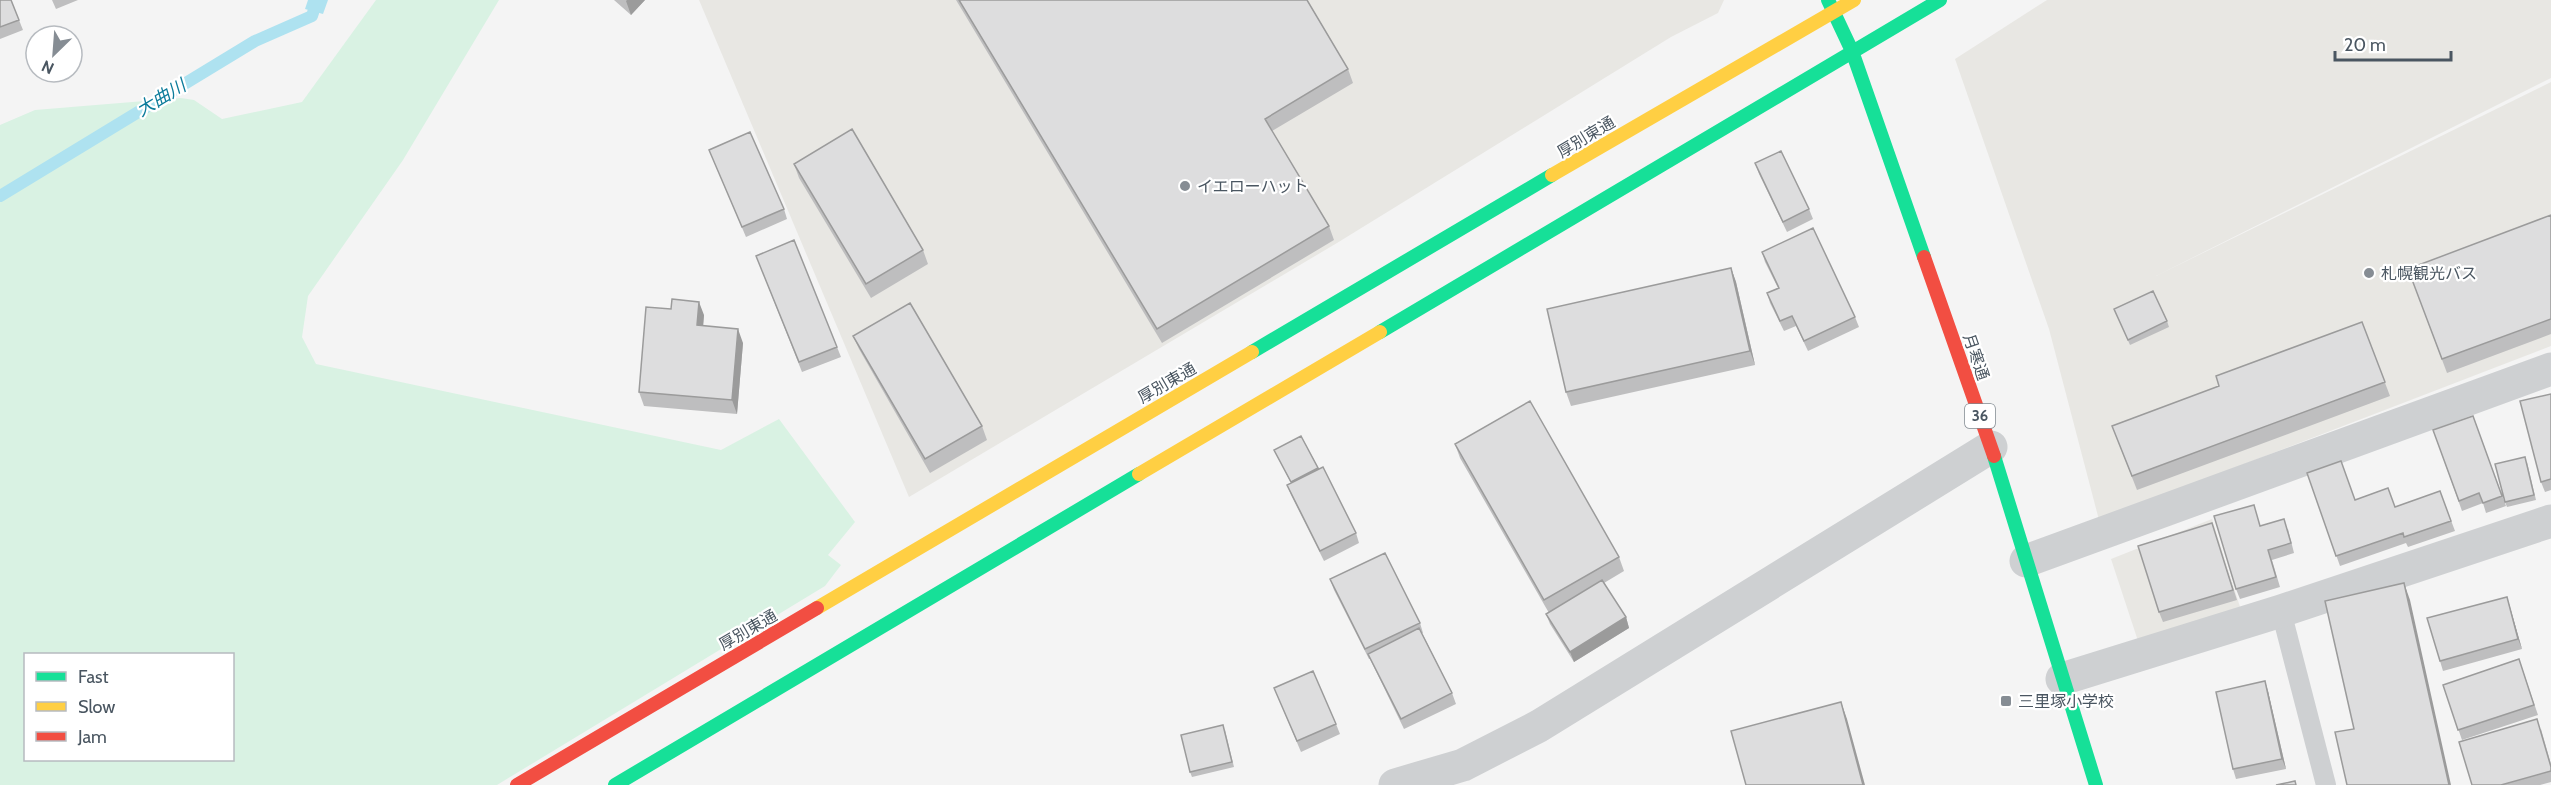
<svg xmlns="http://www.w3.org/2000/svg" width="2551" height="785" font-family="Cabin,'Noto Sans JP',sans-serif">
	<rect width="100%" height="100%" fill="#f4f4f4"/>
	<path fill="#e8e7e3" d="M699 0H1724L1718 13 1671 37 1337 243 909 497Z
		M2047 0H2551V78L2156 276 2551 82V346L2099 520 2049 329 1955 59Z
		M2212 519 2241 610 2139 644 2111 559Z"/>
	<path fill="#d9f2e3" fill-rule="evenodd" d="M376 0H499L403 160 308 296 302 337 316 364 721 450 779 419 855 522 828 555 841 565 825 586 497 785H0V125L35 110 181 98 194 100 222 119 302 102ZM26 654H232V760H26Z"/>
	<path fill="#aee2f0" d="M308 0H328L323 14 305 9Z"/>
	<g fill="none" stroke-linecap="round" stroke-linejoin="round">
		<path stroke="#aee2f0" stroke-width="12" d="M0 196 255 41 312 16 317 0"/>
		<path stroke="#ced0d2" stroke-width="20" d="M2281 611 2326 785"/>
		<path stroke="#ced0d2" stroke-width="33" d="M2026 561 2551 369
			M2062 679 2281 611 2551 521
			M1395 785 1463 765 1539 726 1991 447"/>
		<path stroke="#16e098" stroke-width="14" d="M1828 0 1852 51 1924 257
			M1380 332 1940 0
			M1252 352 1552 175
			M1994 456 2096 785
			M615 785 1139 474"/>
		<path stroke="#ffcf43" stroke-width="14" d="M1552 175 1854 0
			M1139 474 1380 332
			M817 608 1252 352"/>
		<path stroke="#f24e42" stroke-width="14" d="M1924 257 1994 456
			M517 785 817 608"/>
	</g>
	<path fill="#bebebf" d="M0 0H11L23 30 0 39Z
		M52 0H78L56 9Z
		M614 0H645L631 15Z
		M956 0H1307L1348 69 1353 83 1272 131 1329 226 1334 240 1162 343Z
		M709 150 784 209 787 219 746 237Z
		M1755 163 1809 209 1813 219 1787 232 1759 174Z
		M794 164 923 250 928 264 871 298 799 178Z
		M2551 215V334L2447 373 2408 269Z
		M1762 252 1855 317 1859 327 1808 351 1796 326 1784 331 1770 303 1767 293 1778 288 1765 262Z
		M760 266 837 347 841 357 802 372Z
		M1731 268 1736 282 1755 365 1571 406 1566 392Z
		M2114 309 2167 321 2169 327 2130 345Z
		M704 315 703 326 743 343 737 414 644 406 639 392Z
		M2362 322 2390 396 2137 490 2112 426 2219 386Z
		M853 336 982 426 987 440 930 473 859 349Z
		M2551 394V490L2545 492 2541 482Z
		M2473 416 2506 506 2486 513 2483 503 2462 511 2433 430Z
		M1301 436 1319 469 1356 533 1359 543 1324 561 1291 495 1287 485 1291 483 1274 450Z
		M1455 444 1619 557 1624 571 1604 583 1626 617 1629 628 1574 662 1550 624 1546 614 1549 613 1460 458Z
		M2527 462 2536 500 2507 507 2505 502Z
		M2307 473 2355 500 2395 507 2440 491 2455 531 2408 547 2406 543 2340 566Z
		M2257 515 2260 526 2288 529 2294 553 2272 560 2280 587 2240 599 2236 589Z
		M2212 523 2237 600 2163 622 2159 612Z
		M1330 579 1420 623 1423 633H1422L1452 693 1456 704 1404 729 1370 659H1369L1334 590Z
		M2507 597 2522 649 2443 671 2440 661Z
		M2519 659 2538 715 2462 740 2443 685Z
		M1274 688 1336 724 1340 734 1301 752Z
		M2268 691 2286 769 2236 779 2233 769Z
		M2541 729 2551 764V782L2540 785H2472Z
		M1225 730 1234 767 1192 777 1190 772Z"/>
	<path fill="#9b9b9b" d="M627 0H645L631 15 626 1Z
		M1731 268 1736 282 1755 365 1750 351Z
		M699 302 704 315 702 339 697 325Z
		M738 329 743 343 737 414 732 400Z
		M2404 583 2410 600 2451 785H2449Z
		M2507 597 2510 607 2522 649 2518 639Z
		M1626 617 1629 628 1574 662 1570 652Z
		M2265 681 2268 691 2286 769 2282 759Z
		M1841 702 1847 719 1865 785H1863Z"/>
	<path fill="#ddddde" stroke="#9b9b9b" stroke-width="1.5" d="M0 0H11L19 20 0 27Z
		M959 0H1307L1348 69 1265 119 1329 226 1157 329Z
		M852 129 923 250 866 284 794 164Z
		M750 132 784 209 742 227 709 150Z
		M1781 151 1809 209 1783 222 1755 163Z
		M2551 215V319L2442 359 2408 269Z
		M1813 228 1855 317 1804 341 1792 316 1780 321 1767 293 1779 288 1762 252Z
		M794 240 837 347 799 362 756 256Z
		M1731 268 1750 351 1566 392 1547 309Z
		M2153 291 2167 321 2128 340 2114 309Z
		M672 299 699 302 697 325 738 329 732 400 639 392 646 307 671 309Z
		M910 303 982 426 925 459 853 336Z
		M2362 322 2385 382 2132 476 2112 426 2219 386 2216 376Z
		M2551 394V479L2541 482 2520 401Z
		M1530 401 1619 557 1544 600 1455 444Z
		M2473 416 2502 496 2483 503 2479 493 2459 501 2433 430Z
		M1301 436 1318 468 1291 482 1274 450Z
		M2525 457 2534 495 2505 502 2495 464Z
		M2341 461 2355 500 2388 488 2395 507 2440 491 2451 521 2404 537 2403 533 2336 556 2307 473Z
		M1323 467 1356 533 1320 551 1287 485Z
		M2254 505 2260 526 2284 519 2291 543 2268 550 2276 577 2236 589 2214 516Z
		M2212 523 2233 590 2159 612 2138 546Z
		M1385 553 1420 623 1365 649 1330 579Z
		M1602 580 1626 617 1570 652 1546 614Z
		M2404 583 2449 785H2347L2335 732 2354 729 2325 601Z
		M2507 597 2518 639 2440 661 2427 618Z
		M1419 628 1452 693 1401 719 1368 654Z
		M2519 659 2534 705 2458 730 2443 685Z
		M1313 671 1336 724 1297 741 1274 688Z
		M2265 681 2282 759 2233 769 2216 692Z
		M1841 702 1863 785H1746L1731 731Z
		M2537 719 2551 767V771L2501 785H2472L2459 742Z
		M1223 725 1232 762 1190 772 1181 735Z
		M2295 781 2296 785H2276Z"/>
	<g fill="#868d94" stroke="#fff" stroke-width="2">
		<circle cx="1185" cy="186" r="6"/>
		<circle cx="2369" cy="273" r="6"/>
		<rect x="2000" y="695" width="12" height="12" rx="3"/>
	</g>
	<g text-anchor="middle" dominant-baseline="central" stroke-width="4.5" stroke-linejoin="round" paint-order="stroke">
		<rect fill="#fff" stroke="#808990" stroke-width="1.5" x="1965" y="404" width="30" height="24" rx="4.5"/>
		<g font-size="15" font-weight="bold" fill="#4a5661">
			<text x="1980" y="416">36</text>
		</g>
		<g font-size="16" fill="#4a5661" stroke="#fff">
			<text transform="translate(1586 137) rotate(-31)">厚別東通</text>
			<text transform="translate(1976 357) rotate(71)">月寒通</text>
			<text transform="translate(1167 383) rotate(-30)">厚別東通</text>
			<text transform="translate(748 630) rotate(-30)">厚別東通</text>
		</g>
		<g font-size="16" fill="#4a5661" stroke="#fff" text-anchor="start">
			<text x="1197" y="186">イエローハット</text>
			<text x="2381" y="273">札幌観光バス</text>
			<text x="2018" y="701">三里塚小学校</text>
		</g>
		<g font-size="18" font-style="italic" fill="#0c7c9b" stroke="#fff">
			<text transform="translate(161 98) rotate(-31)">大曲川</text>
		</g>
	</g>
	<rect x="24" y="653" width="210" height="108" fill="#ffffff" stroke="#b7bbc0" stroke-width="1.5"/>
	<rect x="36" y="672" width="30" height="9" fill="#16e098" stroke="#b7bbc0" stroke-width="1.5"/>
	<text x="78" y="683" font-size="18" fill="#4a5661">Fast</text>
	<rect x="36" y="702" width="30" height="9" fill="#ffcf43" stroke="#b7bbc0" stroke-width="1.5"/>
	<text x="78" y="713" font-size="18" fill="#4a5661">Slow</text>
	<rect x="36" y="732" width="30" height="9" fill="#f24e42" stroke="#b7bbc0" stroke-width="1.5"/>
	<text x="78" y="743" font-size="18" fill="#4a5661">Jam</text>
	<g transform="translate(54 54) rotate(205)"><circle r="28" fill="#ffffff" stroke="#b7bbc0" stroke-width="1.5"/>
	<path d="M0-4.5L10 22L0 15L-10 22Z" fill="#868d94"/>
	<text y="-9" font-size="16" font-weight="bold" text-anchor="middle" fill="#4a5661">N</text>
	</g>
	<path d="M2335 51v9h116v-9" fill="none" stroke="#4a5661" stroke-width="3"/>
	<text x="2344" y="51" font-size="18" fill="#4a5661" stroke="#ffffff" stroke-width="4.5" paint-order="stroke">20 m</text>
</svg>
